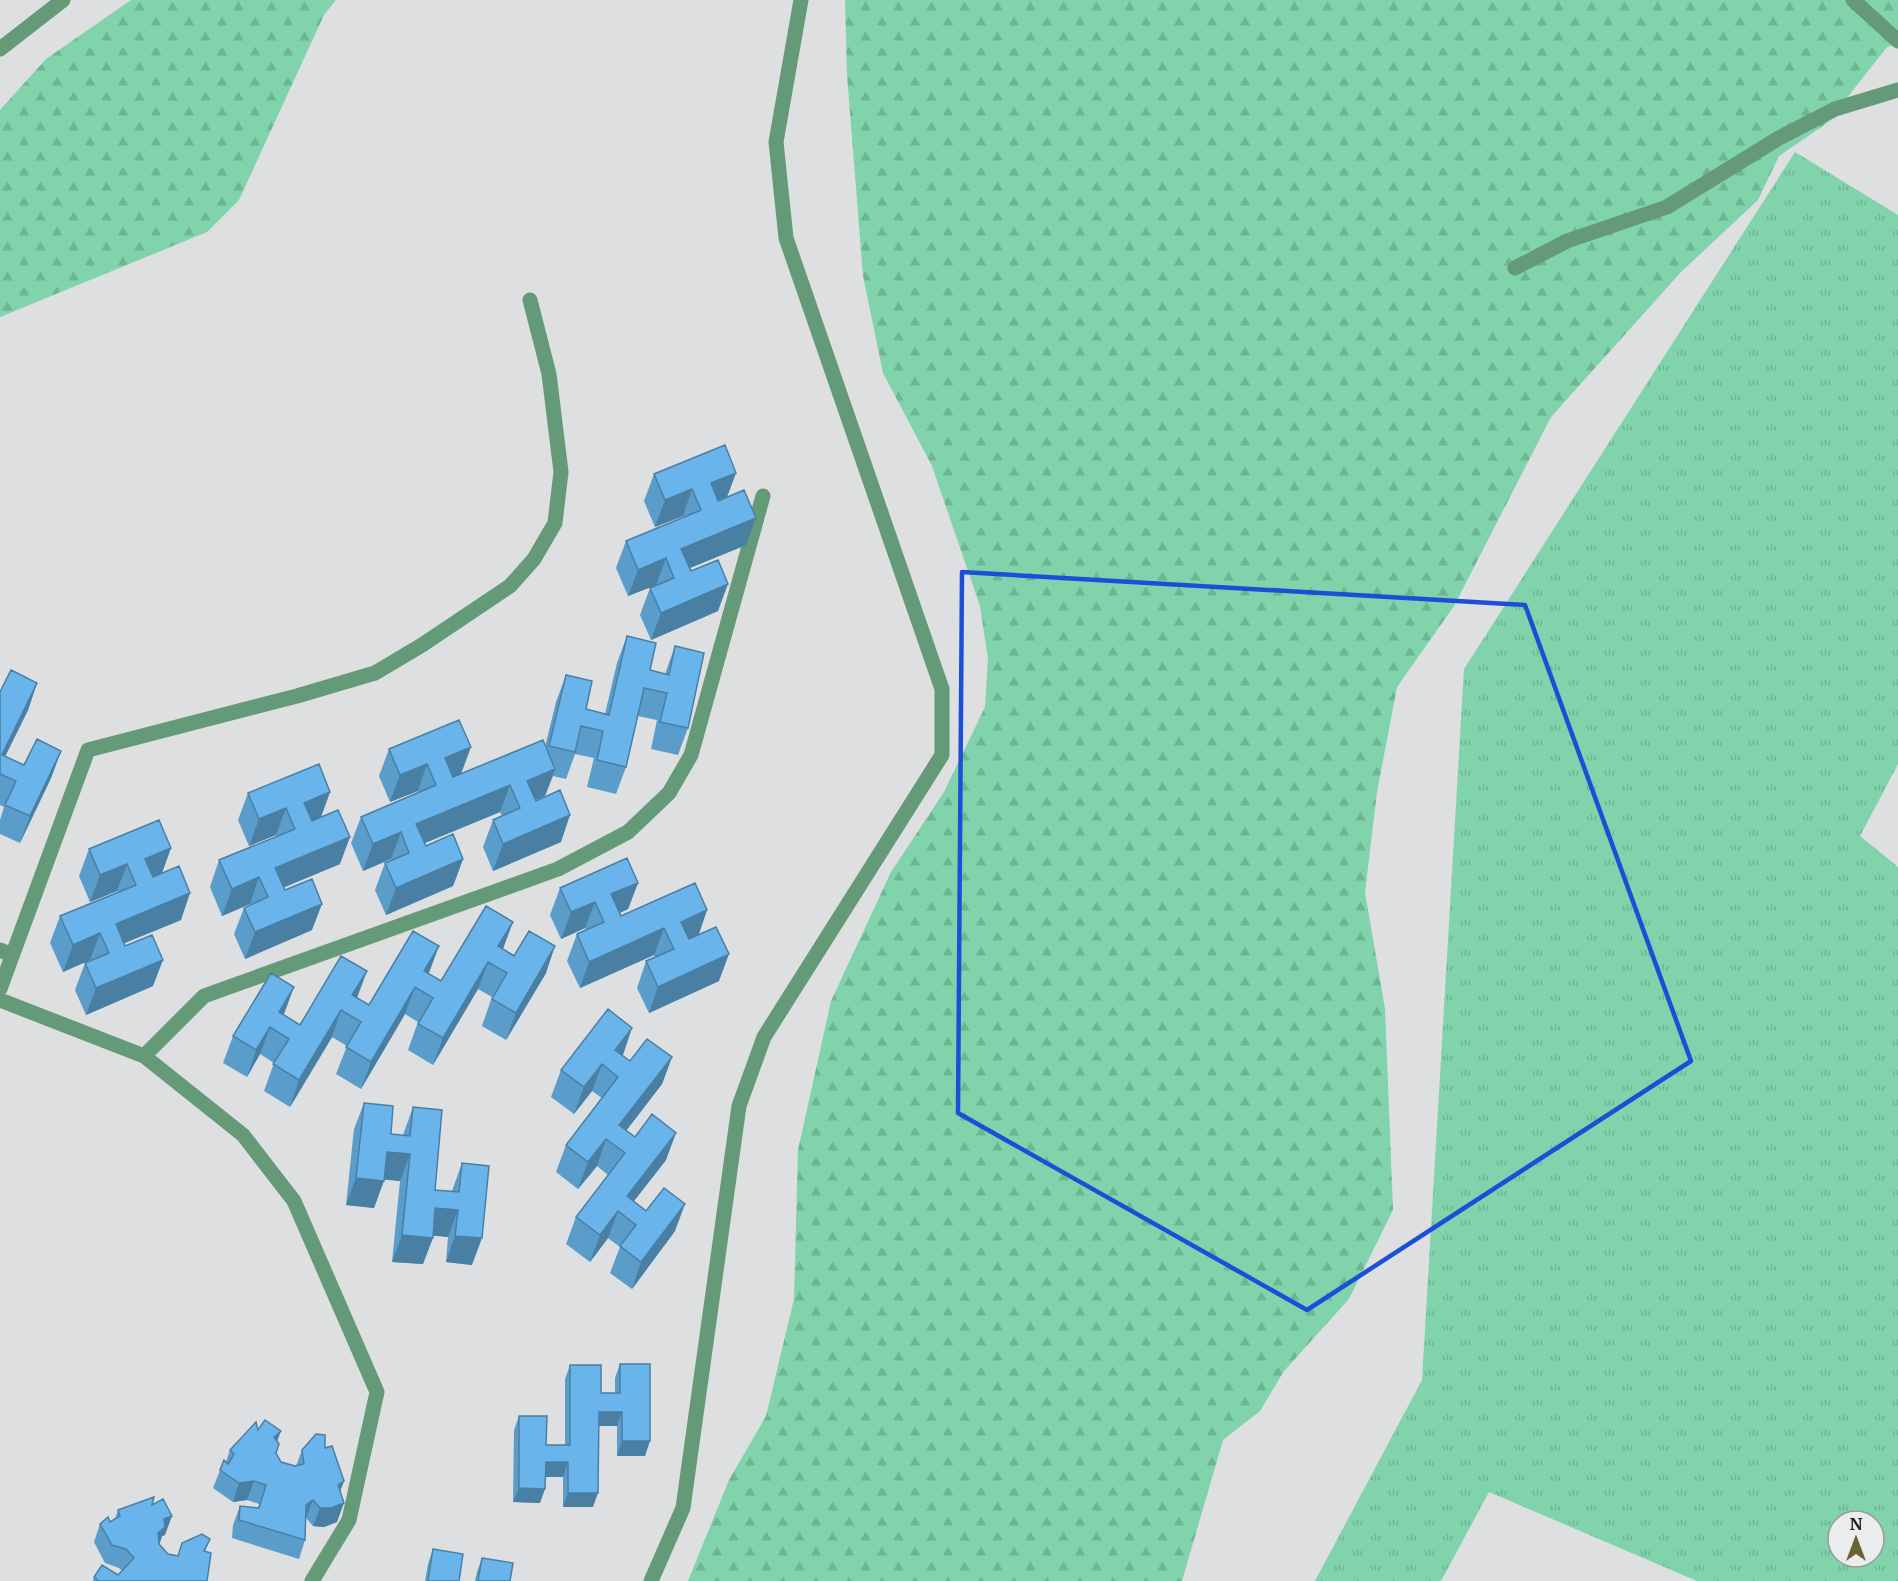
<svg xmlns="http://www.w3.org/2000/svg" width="1898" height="1581" font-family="Merriweather,serif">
	<defs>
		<pattern id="grass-tufts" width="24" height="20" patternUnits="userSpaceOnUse" patternTransform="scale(1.5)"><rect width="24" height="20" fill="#80d3aa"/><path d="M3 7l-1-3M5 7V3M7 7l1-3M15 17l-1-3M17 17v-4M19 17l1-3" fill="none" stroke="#6eb592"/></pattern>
		<pattern id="forest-firs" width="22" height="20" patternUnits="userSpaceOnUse" patternTransform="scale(1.5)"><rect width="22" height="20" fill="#80d3aa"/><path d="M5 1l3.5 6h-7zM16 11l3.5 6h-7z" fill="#6eb592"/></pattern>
	</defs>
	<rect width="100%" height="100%" fill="#dddfe0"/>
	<path fill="url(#grass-tufts)" fill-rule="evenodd" d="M1795 152 1898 215V764L1860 836 1898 867V1581H1697L1489 1492 1441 1581H1315L1422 1380 1464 669ZM1838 1521H1874V1557H1838Z"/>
	<path fill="url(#forest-firs)" d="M131 0H336L324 15 239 200 207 232 0 317V110L46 59Z
		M845 0H1898V44L1887 47 1827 123 1779 156 1758 200 1681 272 1551 417 1454 606 1397 687 1377 792 1365 892 1385 1009 1393 1210 1349 1299 1284 1371 1260 1411 1223 1440 1182 1581H688L729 1480 766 1416 794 1299 798 1150 831 1001 891 872 944 792 985 707 988 659 980 606 932 466 883 373 863 276 847 75Z"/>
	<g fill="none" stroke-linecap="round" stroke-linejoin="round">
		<path stroke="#659a78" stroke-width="15" d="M0 49 63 0
			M0 950 12 955"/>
		<path stroke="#659a78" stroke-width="15" d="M1853 0 1898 41
			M1515 268 1567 241 1667 207 1779 138 1835 109 1898 90
			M0 989 88 750 297 696 375 673 422 645 510 586 534 559 555 523 561 472 549 374 530 300
			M0 1000 144 1056 243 1135 294 1201 377 1392 349 1520 312 1581
			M144 1056 204 996 558 869 628 832 669 793 691 755 763 496
			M651 1581 683 1508 739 1106 764 1037 942 755V689L786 238 776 142 801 0"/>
	</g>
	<path fill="#5a9cca" d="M654 474 727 498 746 545 690 568 718 611 651 640 640 615 650 588 656 586V585L628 596 616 568 626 541 683 517V516L655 527 644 501Z
		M627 636 650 670 665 674 675 646 688 728 678 755 651 749 657 720 638 716 626 767 616 794 587 787 594 758 575 754 566 779 553 776 545 796 536 800 561 842 493 871 483 847 493 820 502 816 500 812 425 843 426 846 463 859 453 886 386 915 375 890 385 863 391 861V859L363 871 351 843 361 817 418 793V791L390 802 379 776 389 749 461 773 545 747 556 702 566 675 586 709 605 714 617 663Z
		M37 683 28 710 5 756 24 765 61 751 51 778 20 843 0 834V820L4 807 0 805V692Z
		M330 792 321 817 340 864 283 888 312 930 245 959 234 934 244 908 250 905V904L222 916 210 887 219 860 277 837 276 835 249 846 238 820 248 793Z
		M171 848 162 873 181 920 124 943 153 986 86 1015 75 990 85 963 91 961 90 960 63 972 50 943 60 916 118 892 117 891 90 902 79 876 89 849Z
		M638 883 628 909 620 913 621 916 707 910 698 935 719 981 649 1013 637 988 646 961 655 957 654 955 580 988 567 961 577 934 586 930 585 928 561 939 550 915 560 888Z
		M503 949 546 973 506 1040 482 1026 492 997 478 989 433 1065 408 1050 418 1022 405 1014 361 1089 336 1074 347 1046 332 1037 290 1107 264 1091 274 1063 260 1054 247 1077 223 1063 233 1036 284 1015 300 1025 357 998 369 1005 429 974 441 981Z
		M622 1055 630 1061 672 1057 662 1084 626 1131 666 1160 634 1201 675 1231 632 1289 610 1273 620 1247 608 1238 590 1262 566 1244 576 1217 608 1175 597 1166 578 1189 556 1172 566 1145 602 1098 592 1091 574 1114 551 1097 561 1070Z
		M364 1103 391 1134 403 1135 413 1107 435 1190 452 1191 462 1163 472 1265 446 1262 448 1237 433 1235 423 1264 392 1262 400 1181 384 1179 374 1208 346 1205 354 1129Z
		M620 1364 645 1456H617V1426H599L593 1507H563V1477H546L540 1503 513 1502 514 1430 519 1416 546 1445H565V1379L570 1365 601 1393H615V1378Z
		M258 1430 277 1441 276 1453 281 1462 295 1466H296L302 1450 325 1448 344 1481 340 1491 337 1522 324 1527 313 1526 306 1518 305 1540 299 1559 232 1538 233 1525 240 1506 258 1508 259 1504 247 1500 233 1502 213 1488 224 1460 226 1462 230 1450Z
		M152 1505 165 1535 162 1536 159 1544 168 1554 178 1556 210 1539 205 1551 207 1581H93L94 1577 118 1575 122 1571 119 1568 105 1563 94 1542 100 1524 110 1522 115 1519 118 1510Z
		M433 1549 459 1581H425L428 1564Z
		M482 1558 510 1581H475L477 1572Z"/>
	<path fill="#4a7fa4" d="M736 473 726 500 701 510 711 483Z
		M692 489 683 516 655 527 665 500Z
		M756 518 746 545 673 575 681 549Z
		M666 558 656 585 628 596 638 570Z
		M728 584 718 611 651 640 661 613Z
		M37 683 28 710 0 767 2 755Z
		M471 747 461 774 436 785 445 758Z
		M61 751 51 778 20 843 30 816Z
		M427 764 418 791 390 802 400 775Z
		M555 769 545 796 519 807 527 781Z
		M510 785 500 812 408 850 416 824Z
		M330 792 320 819 295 830 304 803Z
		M286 808 276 835 249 846 259 819Z
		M570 815 561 842 493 871 503 844Z
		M401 832 391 859 363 871 373 844Z
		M350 837 340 864 267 894 275 868Z
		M171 848 161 875 135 886 145 859Z
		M463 859 453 886 386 915 396 888Z
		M127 864 117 891 90 902 100 875Z
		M259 877 250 904 222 916 232 889Z
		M638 883 628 909 604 920 611 894Z
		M190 893 181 920 108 950 116 924Z
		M595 902 585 928 561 939 571 912Z
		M322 904 312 930 245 959 255 932Z
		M707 910 698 937 673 948 681 922Z
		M513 922 503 949 493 965 498 946Z
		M664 928 654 955 580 988 589 962Z
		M100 933 90 960 63 972 73 945Z
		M439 946 429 973 424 971Z
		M555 946 546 973 506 1040 516 1013Z
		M729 954 719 981 649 1013 658 987Z
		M163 960 153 986 86 1015 96 988Z
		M488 962 478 989 433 1065 443 1038Z
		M367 971 357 998 352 995Z
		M294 987 284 1014 275 1030 279 1012Z
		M415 987 405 1014 361 1089 371 1062Z
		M341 1010 332 1037 290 1107 299 1080Z
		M270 1027 260 1054 247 1077 256 1050Z
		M632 1028 623 1055 610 1071 615 1050Z
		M672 1057 662 1084 615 1145 619 1125Z
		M602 1064 592 1091 574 1114 584 1087Z
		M676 1133 666 1160 623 1215 627 1196Z
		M606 1139 597 1166 578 1189 588 1162Z
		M387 1152 410 1154 400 1181 377 1179Z
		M356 1178 384 1181 374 1208 346 1205Z
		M685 1204 675 1231 632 1289 641 1262Z
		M435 1208 458 1210 448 1237 426 1235Z
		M618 1211 608 1238 590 1262 600 1235Z
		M402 1235 433 1238 423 1264 392 1262Z
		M455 1236 482 1238 472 1265 446 1262Z
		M599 1412H622L617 1426H594Z
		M281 1431 274 1450V1437Z
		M622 1441H650L645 1456H617Z
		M546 1462H568L563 1477H541Z
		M254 1481 247 1500 233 1502 239 1483Z
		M344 1481 337 1499 338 1485Z
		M519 1488 545 1489 540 1503 513 1502Z
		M568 1493H598L593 1507H563Z
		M313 1500 306 1518V1505Z
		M344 1503 337 1522 324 1527 313 1526 320 1508Z
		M172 1516 165 1535 162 1536 159 1546 151 1552 164 1519Z"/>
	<path fill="#69b5eb" stroke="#4a7fa4" stroke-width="1.5" d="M725 445 736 473 711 483 718 501 744 490 756 518 681 549 691 571 718 560 728 584 661 613 650 588 674 578 666 558 638 570 626 541 701 510 692 489 665 500 654 474Z
		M627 636 656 643 650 670 669 675 675 646 704 653 688 728 660 722 667 693 644 688 626 767 597 760 603 731 581 726 575 752 549 746 566 675 592 681 586 709 609 715Z
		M11 670 37 683 2 755 24 765 37 739 61 751 30 816 5 805 16 781 0 774V692Z
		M459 720 471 747 445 758 453 777 543 740 555 769 527 781 536 801 560 790 570 815 503 844 493 820 520 808 510 785 416 824 426 846 453 834 463 859 396 888 385 863 409 853 401 832 373 844 361 817 436 785 427 764 400 775 389 749Z
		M319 764 330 792 304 803 312 821 338 810 350 837 275 868 285 890 312 879 322 904 255 932 244 908 268 897 259 877 232 889 219 860 295 829 286 808 259 819 248 793Z
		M159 820 171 848 145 859 153 877 179 866 190 893 116 924 125 946 152 935 163 960 96 988 85 963 109 953 100 933 73 945 60 916 136 885 127 864 100 875 89 849Z
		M627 858 638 883 611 894 621 916 695 883 707 910 681 922 689 939 716 927 729 954 658 987 646 961 674 949 664 928 589 962 577 934 604 922 595 902 571 912 560 888Z
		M486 906 513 922 498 946 514 956 529 931 555 946 516 1013 492 999 507 973 488 962 443 1038 418 1024 433 998 415 987 371 1062 346 1047 361 1022 341 1010 299 1080 273 1064 289 1039 270 1027 256 1050 233 1036 271 973 294 987 279 1012 300 1025 341 956 367 971 352 995 369 1005 413 931 439 946 424 971 441 981Z
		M608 1009 632 1028 615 1050 630 1061 647 1039 672 1057 619 1125 635 1137 652 1114 676 1133 627 1196 646 1211 664 1188 685 1204 641 1262 620 1246 636 1225 618 1211 600 1235 576 1217 625 1153 606 1139 588 1162 566 1145 618 1077 602 1064 584 1087 561 1070Z
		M364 1103 393 1106 391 1134 410 1136 413 1107 442 1110 435 1190 459 1192 462 1163 489 1166 482 1238 455 1236 458 1210 435 1208 433 1238 402 1235 410 1154 387 1152 384 1181 356 1178Z
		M620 1364H650V1441H622V1412H599L598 1493H568V1462H546L545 1489 519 1488V1416H547L546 1445H570V1365H601V1393H620Z
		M265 1420 281 1431 274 1437 279 1444 276 1453 281 1462 295 1466 304 1464 302 1450 316 1434 325 1435V1448L332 1446 344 1481 338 1485 344 1503 331 1508H320L313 1500 306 1505 305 1540 239 1520 240 1506 259 1508 266 1485 254 1481 239 1483 220 1470 224 1460 228 1464 234 1454 230 1450 256 1422 258 1430Z
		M154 1497 152 1505 163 1499 172 1516 164 1519 165 1527 158 1533 159 1544 168 1554 178 1556 182 1543 202 1534 210 1539 204 1551 211 1553 207 1581H99L94 1577 102 1565 118 1575 134 1558 126 1549 112 1545 100 1524 108 1517 110 1522 120 1516 118 1510Z
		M433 1549 463 1554 459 1581H428Z
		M482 1558 513 1563 510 1581H478Z"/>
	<path fill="none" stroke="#1d4ed8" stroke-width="4.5" stroke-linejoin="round" d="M962 572 1525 605 1691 1061 1307 1310 958 1113Z"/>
	<g transform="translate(1856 1539)"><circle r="28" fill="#eaecee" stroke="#9a9b9d" stroke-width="1.5"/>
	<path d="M0-4.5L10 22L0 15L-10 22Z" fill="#6b622f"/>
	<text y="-9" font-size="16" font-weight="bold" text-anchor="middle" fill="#212223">N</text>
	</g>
</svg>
